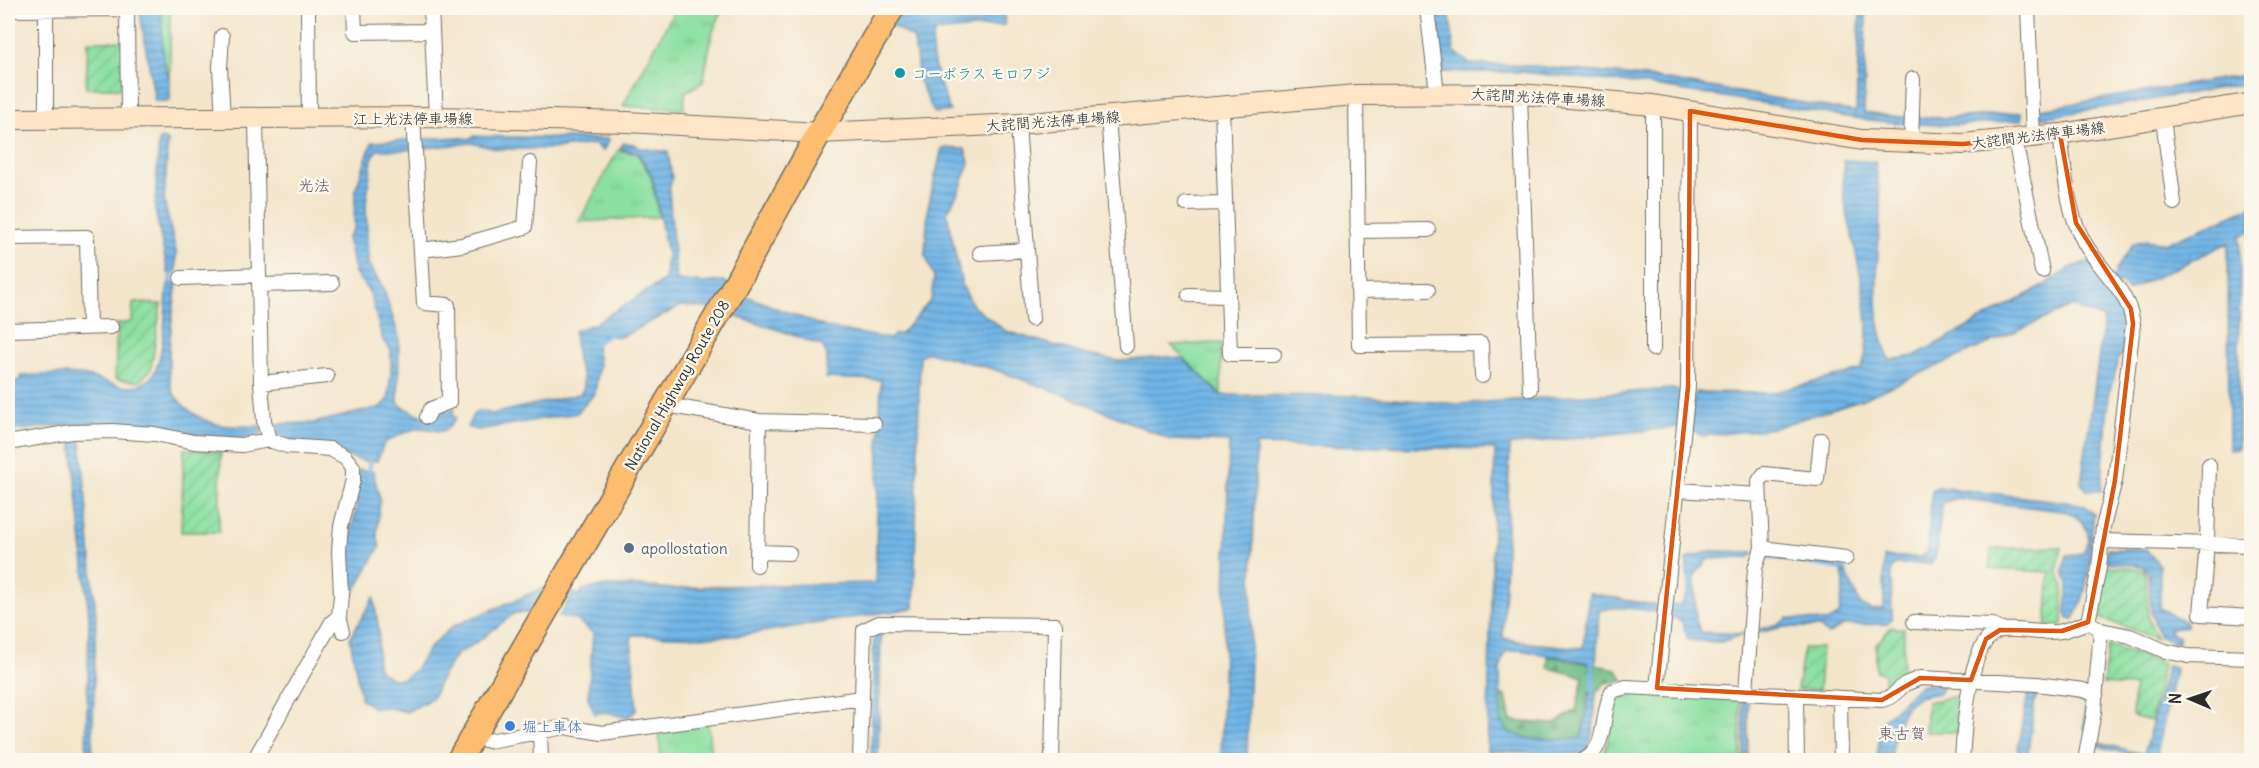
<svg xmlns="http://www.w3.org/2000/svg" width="2259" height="768" font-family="Delius,'Klee One',sans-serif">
	<defs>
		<pattern id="grass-tufts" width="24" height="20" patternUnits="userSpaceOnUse" patternTransform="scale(1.5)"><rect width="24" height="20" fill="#8ce0a2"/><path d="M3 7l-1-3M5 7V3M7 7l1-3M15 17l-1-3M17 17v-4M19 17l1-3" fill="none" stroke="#79c08c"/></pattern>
		<pattern id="forest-firs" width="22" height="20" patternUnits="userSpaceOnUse" patternTransform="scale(1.5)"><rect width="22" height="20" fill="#71be88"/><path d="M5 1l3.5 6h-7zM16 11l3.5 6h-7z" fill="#5d9b6f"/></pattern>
		<pattern id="garden-furrows" width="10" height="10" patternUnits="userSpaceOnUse" patternTransform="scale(1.5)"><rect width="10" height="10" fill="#8ce0a2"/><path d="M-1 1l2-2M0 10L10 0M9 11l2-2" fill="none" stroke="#79c08c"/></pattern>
		<pattern id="water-rules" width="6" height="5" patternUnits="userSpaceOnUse" patternTransform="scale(1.5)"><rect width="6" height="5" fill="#71b5e7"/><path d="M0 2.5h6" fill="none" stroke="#5d93bb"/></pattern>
	</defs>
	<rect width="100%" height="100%" fill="#fbf7ec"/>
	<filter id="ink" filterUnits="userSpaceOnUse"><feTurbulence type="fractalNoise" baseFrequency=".0167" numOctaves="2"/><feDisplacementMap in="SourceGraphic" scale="12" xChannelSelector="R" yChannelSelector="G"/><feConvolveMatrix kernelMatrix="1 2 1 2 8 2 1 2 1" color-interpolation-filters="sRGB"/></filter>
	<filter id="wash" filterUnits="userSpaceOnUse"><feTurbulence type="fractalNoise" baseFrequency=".008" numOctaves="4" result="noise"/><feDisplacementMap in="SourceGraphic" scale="24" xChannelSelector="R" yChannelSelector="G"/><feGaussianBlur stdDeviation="1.35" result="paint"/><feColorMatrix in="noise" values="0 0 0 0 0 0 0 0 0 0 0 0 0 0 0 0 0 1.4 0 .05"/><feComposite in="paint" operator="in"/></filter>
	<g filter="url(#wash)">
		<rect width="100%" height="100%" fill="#f3e5ca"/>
		<path fill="url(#grass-tufts)" stroke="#5c8666" stroke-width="1.5" d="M161 8H170V77L163 58Z
			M676 8H723L712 34 703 82 685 92 684 109 623 106Z
			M618 150 637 154 651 176 659 217 579 222Z
			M1221 343V395L1171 345Z
			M1633 692 1740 699 1741 760H1601L1607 745 1614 702Z
			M708 721 711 760H661L659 730Z"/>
		<path fill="url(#forest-firs)" stroke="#4e745a" stroke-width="1.5" d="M1548 656 1616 669 1624 681 1605 683 1596 693H1589L1582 736C1564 744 1510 743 1501 723 1498 716 1500 702 1500 694L1506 696 1511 721 1554 724 1576 710 1583 677 1548 668Z"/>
		<path fill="url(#garden-furrows)" stroke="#5c8666" stroke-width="1.5" d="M88 41H126L124 88H86Z
			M133 303 161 304 151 369 139 382 115 379 117 324 132 322Z
			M184 449 221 452 219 532H181Z
			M2062 547 2057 571 2063 584V625L2046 628 2050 572 1989 569 1991 549Z
			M2106 566 2145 570 2148 618 2157 639 2098 617Z
			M1891 627 1904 629 1903 676 1884 693V674L1876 671V645Z
			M2108 645 2163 663 2151 721 2132 716 2134 686 2103 684Z
			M1804 648H1822L1819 690H1797Z
			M1959 696V732H1925L1927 702Z"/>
		<path fill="url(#water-rules)" stroke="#4e7089" stroke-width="1.5" d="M139 8H161L163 58 170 82V101H155Z
			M876 8H996L1005 14 1004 25 935 32C925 52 943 92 950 111L934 113 919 81 914 39 876 16Z
			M1436 8H1449L1454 51 1470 64 1534 66 1656 78 1856 112 1860 8H1866L1864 113C1921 121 1965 118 2022 112V120L1961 125 1907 124 1861 119 1649 85 1521 72H1442Z
			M2251 74V83L2041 118 2040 109Z
			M474 136 609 139 603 151 594 144 551 149H497L472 143 405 150H377L372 159 366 204 368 264 383 287 399 337 398 403C407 412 420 413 431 420L443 411 454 409 452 416 456 417C443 443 434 424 415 429 404 432 394 438 384 443L377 461H364L287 440 276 434 273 424 313 423 381 407 388 400 391 372V350L383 341 370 293 355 273 347 238 354 228 355 191 372 142 459 137 468 139Z
			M164 139 168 141 164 201 176 251V272L168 273 155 209 159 140Z
			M623 143 634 144 640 148 668 152 672 178 669 191 676 280 703 283 724 281 746 296 828 328 891 339 895 334H901L931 300 934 277 925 254 928 207 942 148 965 149 969 162 962 185 947 213 962 285 974 307 1006 331 1087 355 1119 361 1168 357 1184 359 1221 395 1356 396 1459 404 1672 389 1681 391 1680 401 1693 403 1695 392 1771 393 1861 370C1879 329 1852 242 1844 197 1842 185 1844 172 1844 160L1875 162C1877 176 1880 190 1880 204 1880 252 1868 316 1890 360L1914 356 2040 288 2068 269 2089 261 2104 281 2116 274 2115 271 2134 243 2147 240 2167 243 2251 207V231L2240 236 2238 449 2229 450 2228 243 2127 291 2121 282 2111 290C2128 314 2125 327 2123 355L2119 357 2109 395 2101 491 2087 490 2081 483 2104 319 2073 306 1863 399 1774 428 1702 436 1692 430V421L1678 419 1677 427 1510 445 1503 638 1529 643 1583 648 1589 593 1658 606 1680 605 1688 593 1687 559 1710 551 1753 552 1750 557 1708 559 1695 575 1696 621 1701 632 1744 634 1721 642 1688 640 1682 622C1664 611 1619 603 1599 611L1596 664 1520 650 1505 652 1500 669 1501 722 1510 733 1532 739H1574L1582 736 1589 693H1596C1594 714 1596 736 1584 754L1487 751 1495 449 1256 445 1247 760H1221L1229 442 1171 440 1073 398 993 369 928 352 920 356 914 608 736 636 707 637 634 635 631 638 637 710 627 718 606 712 595 714 588 698 593 633 575 619 559 617 573 593 580 595 582 590 605 586H643L673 589 711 586 875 583 881 380 826 378 827 354 822 346 779 330 708 308 681 306 621 337 603 335 595 342 599 364 595 393 577 413 478 430 467 427 473 415 480 410 492 414 580 394 583 390V376L577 361 574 331 594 324 665 280 667 254 652 176 638 152 620 149Z
			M177 283C174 307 162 375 174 394 181 405 197 418 210 422 225 428 245 426 261 426L262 436 235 439 92 423 8 431V381H19L21 376C41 375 62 373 81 375 98 377 113 387 130 387 140 386 148 383 153 375 165 356 165 307 168 284Z
			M81 441 96 617 92 760H86L89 617 72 442Z
			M359 470 373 472 380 498 377 536 380 546 350 600 346 587V555L357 505 354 487Z
			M1938 487 2075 503 2085 506 2094 514C2089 549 2092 587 2074 619H2068L2066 613 2068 584 2063 571 2067 555 2083 553C2094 532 2086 523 2069 512L1956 498 1942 504 1936 556 1932 563 1896 564 1891 569 1892 618 1887 624 1844 625 1828 635 1820 627H1784L1757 633V630L1781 623 1788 618 1827 622 1839 615 1844 582 1842 572 1845 569 1860 604 1872 610 1884 608V557H1921L1927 552 1932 490Z
			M2107 549H2146L2160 566V608L2187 623V627L2169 629 2171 633 2179 637V641L2175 643 2160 637 2151 613 2148 571 2142 566 2107 562Z
			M546 587 529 613H515L476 643 456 655 441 678 433 697 422 704 406 712 386 707 374 708 361 699 350 638 374 597 379 633 377 666 382 672 392 679H402L414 671 430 647 453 626Z
			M881 632 878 760H871L874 633Z
			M2167 665 2175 669 2156 760H2141L2140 758 2094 745 2095 742 2144 754Z
			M1945 684 1939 693C1930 695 1918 695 1911 702 1897 714 1893 743 1891 760H1877L1881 722 1920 685Z
			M2033 691 2086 698 2091 704 2086 730 2083 728 2086 705 2081 701 2039 694 2035 699 2027 760H2016L2028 693Z
			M1743 702H1748V760H1744Z"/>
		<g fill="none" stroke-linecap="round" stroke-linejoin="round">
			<path stroke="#71b5e7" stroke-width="4.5" d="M170 289 172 267
				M592 347V345L611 333
				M369 476 370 458
				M1766 556 1845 569
				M1592 663 1593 693"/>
		</g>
	</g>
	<g filter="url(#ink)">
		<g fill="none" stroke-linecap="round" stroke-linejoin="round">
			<defs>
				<path id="minor" d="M127 8 128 119
					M308 8 309 118
					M354 8 355 32 431 31
					M431 8 436 117
					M1427 8 1437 93
					M2028 8 2033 138
					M9 10 128 9
					M222 36 220 68 223 118
					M1520 94 1530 389
					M1356 95 1359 345 1481 344 1482 376
					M1653 105V349
					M1222 106 1230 354H1274
					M413 117 424 303 448 305 449 402 431 409 427 417
					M1108 117 1126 346
					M256 118 261 383 264 421 269 440
					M43 119 46 107V8
					M2163 119 2174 203
					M1018 124 1032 319
					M2060 134C2065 169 2066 210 2084 242 2100 271 2129 290 2133 324L2115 480 2103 527 2099 568 2088 622
					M2015 140 2042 271
					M1911 143 1913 79
					M1186 204 1225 203
					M1357 231 1428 230
					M8 238 87 237 89 327
					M421 250 462 245 525 227 530 163
					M980 253 1027 250
					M181 278 259 275
					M259 285 332 283
					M1358 291 1428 290
					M1189 295 1228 296
					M8 330 111 327
					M261 383 327 376
					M666 405 759 421 874 424
					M8 443 72 432 112 431 155 434 194 442 242 445 269 440 287 446 330 449 345 457 353 467V480L341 526 339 550 341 595 339 616 343 631
					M2209 465 2207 543 2201 614 2252 617
					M1677 490 1759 495
					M2101 541 2252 545
					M1762 548 1846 558
					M757 552 789 553
					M757 565 759 421
					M1914 622 1993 625 2000 630
					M1657 688 1688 387 1690 111
					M1746 692 1755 568 1762 548 1759 481 1764 474 1817 479 1821 440
					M1796 696 1797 760
					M1840 698 1841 760
					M540 731 541 760
					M472 737 489 741 565 727 602 733 862 698
					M254 760 332 622 339 616
					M860 760 864 630 879 623 1055 625 1052 760
					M1584 760C1609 746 1600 714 1612 691L1626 687 1882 700 1891 697 1905 684 1920 678 2037 684 2083 690 2096 695
					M1962 760C1964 733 1967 635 2002 630 2021 628 2042 635 2062 631 2070 629 2080 625 2088 622L2101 630 2130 636 2165 651 2188 656 2252 658
					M2085 760 2094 712 2101 630"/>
				<path id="secondary" d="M8 119 436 117 627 122 819 133 1018 124 1356 95 1520 94 1653 105 1862 140 1963 144 2060 134 2252 103"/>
				<path id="trunk" d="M459 760 736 283 819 133 892 8"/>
			</defs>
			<use href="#minor" stroke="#716c63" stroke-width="16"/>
			<use href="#secondary" stroke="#716c63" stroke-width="22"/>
			<use href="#trunk" stroke="#716c63" stroke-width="27"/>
			<use href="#minor" stroke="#fff" stroke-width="14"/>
			<use href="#secondary" stroke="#fee5c5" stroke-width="20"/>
			<use href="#trunk" stroke="#fcbd6f" stroke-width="24"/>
		</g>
	</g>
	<path fill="none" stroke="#df570e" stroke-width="4.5" stroke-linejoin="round" d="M1690 111 1862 140 1963 144 2060 134 2076 223 2131 309 2133 324 2115 480 2088 622 2062 631 2000 630 1986 639 1971 680 1920 678 1882 700 1657 688 1688 387Z"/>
	<circle fill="#0f9aa8" stroke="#fbf7ec" stroke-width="2" cx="900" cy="73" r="6"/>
	<circle fill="#5c6f8a" stroke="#fbf7ec" stroke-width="2" cx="629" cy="548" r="6"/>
	<circle fill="#3f7fe0" stroke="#fbf7ec" stroke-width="2" cx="510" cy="726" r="6"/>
	<g text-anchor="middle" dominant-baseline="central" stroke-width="5" stroke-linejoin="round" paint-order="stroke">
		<g font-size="15" fill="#0d838f" stroke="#fbf7ec" text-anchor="start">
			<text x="912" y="73">コーポラス モロフジ</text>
		</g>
		<g font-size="15" fill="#2b2b2b" stroke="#fbf7ec">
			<text transform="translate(1538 97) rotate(3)">大詫間光法停車場線</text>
			<text x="413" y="118">江上光法停車場線</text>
			<text transform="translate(1053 121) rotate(-4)">大詫間光法停車場線</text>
			<text transform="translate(2038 135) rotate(-7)">大詫間光法停車場線</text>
			<text transform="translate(677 385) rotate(-60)">National Highway Route 208</text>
		</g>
		<g font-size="15" fill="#4e5e75" stroke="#fbf7ec" text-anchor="start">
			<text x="641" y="548">apollostation</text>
		</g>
		<g font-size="15" fill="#366cbe" stroke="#fbf7ec" text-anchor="start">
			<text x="522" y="726">堀上車体</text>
		</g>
		<g font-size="16" fill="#635566" stroke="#fbf7ec">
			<text x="314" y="185">光法</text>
			<text x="1902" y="733">東古賀</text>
		</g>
	</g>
	<rect width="2259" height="768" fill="none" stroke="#fbf7ec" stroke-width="30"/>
	<g transform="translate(2190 699) rotate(272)" stroke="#fbf7ec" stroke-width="4.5" paint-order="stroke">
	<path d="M0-4.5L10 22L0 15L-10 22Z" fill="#2b2b2b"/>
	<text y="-9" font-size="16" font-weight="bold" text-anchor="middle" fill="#2b2b2b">N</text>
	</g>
</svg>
